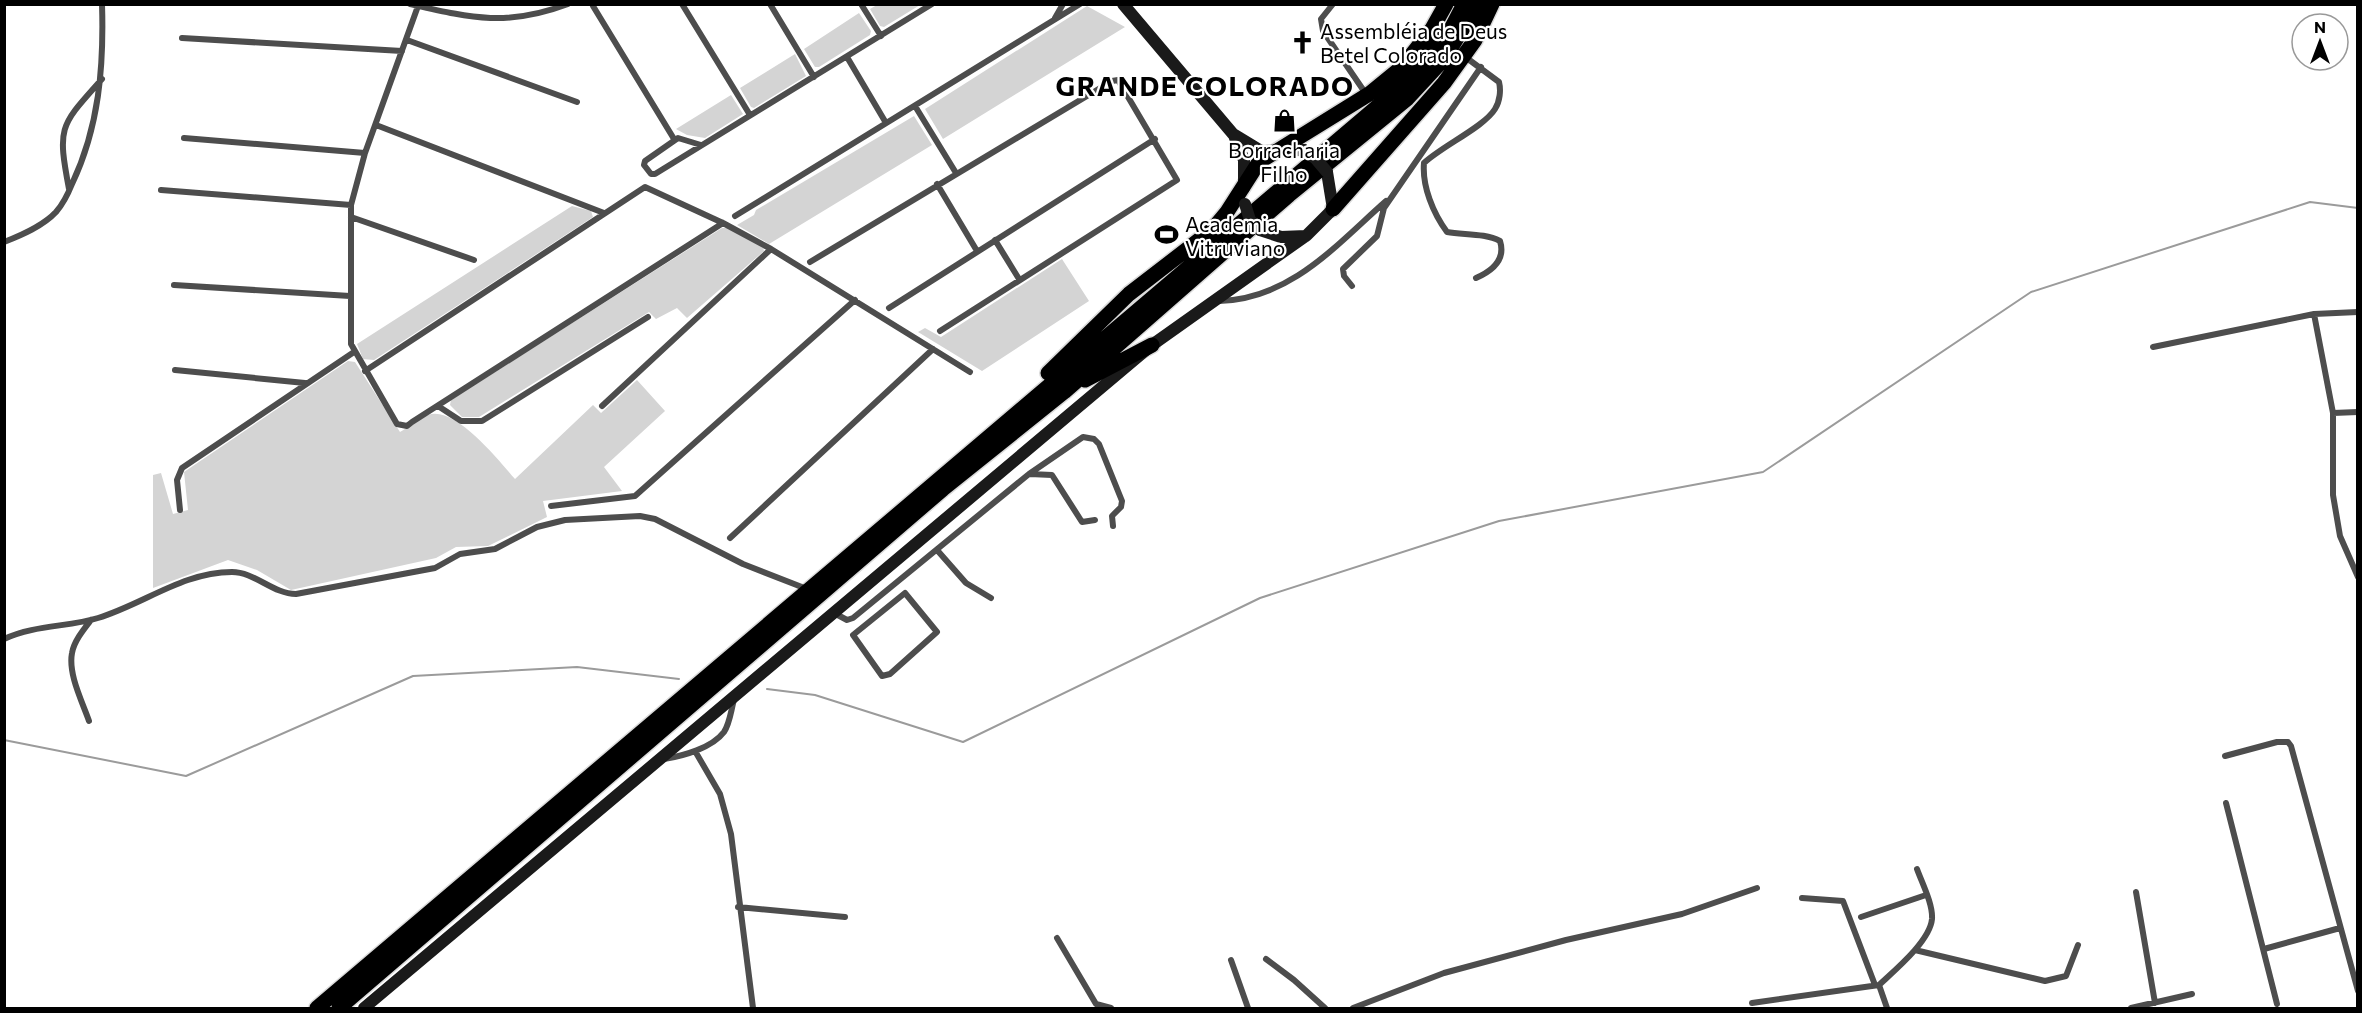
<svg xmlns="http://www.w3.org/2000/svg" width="2362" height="1013" font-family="Commissioner,sans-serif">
	<rect width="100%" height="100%" fill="#fff"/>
	<path fill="#d4d4d4" d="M877 5V4L920 5 884 27 880 26 870 9Z
		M1087 6 1125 27 943 139 925 109Z
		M859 13 871 31 870 35 819 67H815L804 49Z
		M795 54 806 76 754 108 751 107 740 88Z
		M731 95 743 114 705 138 687 135 676 129Z
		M914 116 932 145 769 244 737 225 754 215 756 210Z
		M572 206 591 211 593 217 374 360 363 359 357 344Z
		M722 228H728L763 247 764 251 687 318 677 308 656 319 649 312 479 417H462L450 405 451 400Z
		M1062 259 1089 301 982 371 918 332 925 328 941 337Z
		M348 361 355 362 400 432C409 427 419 418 428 415 455 405 499 461 515 479L593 405 601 413 637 380 665 411 604 467 622 491 543 501 547 517 488 546 456 547 436 558 291 590 257 570 228 560 153 588V475L161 473 173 514 188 510 184 472Z"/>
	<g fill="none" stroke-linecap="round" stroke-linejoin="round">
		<path stroke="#9b9b9b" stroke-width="2" d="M767 689 815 695 963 742 1260 598 1499 521 1763 472 2031 292 2310 202 2358 208
			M4 740 186 776 413 676 577 667 679 679"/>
		<defs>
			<path id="primary" d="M1333 209 1444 83 1475 40 1492 4
				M1048 373 1129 294 1212 230 1227 212 1259 162 1369 94 1402 67 1432 29 1446 4
				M1085 380 1152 345
				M317 1008 1411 78 1452 27 1464 4
				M339 1008 943 489 1064 392 1289 195 1407 99 1444 59 1478 4"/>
		</defs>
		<use href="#primary" stroke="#dbdbdb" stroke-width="18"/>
		<path stroke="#4d4d4d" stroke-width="6" d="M410 4C471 18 507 27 568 4
			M682 4 750 115
			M770 4 814 77
			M861 4 881 36
			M1333 4 1321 19 1323 31 1366 94
			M418 6 365 153 351 205V344L397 424 407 426 412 422 723 223
			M593 6 674 139
			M1055 18 1063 4
			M182 38 402 51
			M407 40 577 102
			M1464 56 1499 82C1501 90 1500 101 1495 109 1484 127 1442 146 1424 163 1422 186 1433 213 1447 232 1464 235 1485 233 1500 241 1506 260 1492 271 1476 278
			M847 57 886 123
			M915 106 956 173
			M376 125 604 213
			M184 138 365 153
			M701 145 678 138 645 161 644 165 651 174H655L932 4
			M937 184 977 251
			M69 189C57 126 60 126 102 79
			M161 190 351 205
			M735 216 1080 4
			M351 217 474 260
			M995 240 1019 279
			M4 242C22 235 43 226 56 212 63 204 68 194 72 184 99 127 104 67 102 4
			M810 262 1112 81 1118 80 1177 180 940 331
			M174 285 350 296
			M1352 286 1344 276 1343 269 1377 236 1384 208 1481 67
			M1219 301C1291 299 1336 245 1386 201
			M889 308 1155 139
			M2314 314 2333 413V495L2340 536 2358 577
			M2153 347 2314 314 2358 312
			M175 370 305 383
			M365 371 645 187 723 223 771 249 970 372
			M438 406 461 421H482L648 317
			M602 406 771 249
			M2333 413 2358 412
			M1030 474 1052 475 1082 522 1095 520
			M551 506 635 496 855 300
			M180 510 177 480 182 468 354 352
			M730 538 933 349
			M937 550 966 583 991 598
			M905 593 937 632 890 674 882 676 853 635Z
			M834 613 847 620 853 618 1029 474 1083 437 1094 439 1099 444 1122 501 1121 507 1112 516 1113 526
			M4 639C34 625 68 627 98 618 144 604 183 572 232 572 255 572 273 594 296 594L435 568 460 554 495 549 537 527 565 520 640 516 655 519 743 564 807 589
			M89 721C82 701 68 674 72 653 74 641 84 629 91 620
			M695 751 720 794 731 834 753 1008
			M2225 756 2277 742H2288L2291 746 2358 991
			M664 759C683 756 712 748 724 732 730 723 731 710 734 700
			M2226 803 2277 1004
			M2136 892 2155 1003
			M1802 898 1843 901 1875 985
			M738 907 845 917
			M1861 917 1926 895
			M1057 938 1096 1004 1111 1008
			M2264 949 2340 928
			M1915 950 2045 981 2066 976 2078 945
			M1266 959 1294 980 1325 1008
			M1231 960 1248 1008
			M1752 1003 1879 985
			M1353 1008 1444 973 1566 940 1682 914 1757 888
			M1887 1008 1879 985C1895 970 1930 941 1932 919 1933 904 1922 883 1917 869
			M2131 1008 2192 994"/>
		<path stroke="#1a1a1a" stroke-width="12" d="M1123 4 1233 134 1261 151 1304 150
			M1235 138 1244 160V188
			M1260 230 1281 237 1306 236
			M364 1008 1152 345 1307 235 1333 209 1327 172"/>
		<use href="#primary" stroke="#000" stroke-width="15"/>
		<path stroke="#1a1a1a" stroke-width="12" d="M1304 150 1316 159 1327 172
			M1245 204 1250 220 1260 230"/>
	</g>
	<defs>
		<symbol id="church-bare" viewBox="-9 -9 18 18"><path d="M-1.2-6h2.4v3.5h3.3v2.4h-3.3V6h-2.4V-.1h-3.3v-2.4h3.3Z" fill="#000" stroke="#fff" stroke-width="2.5" paint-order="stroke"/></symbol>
		<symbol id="shop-bare" viewBox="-9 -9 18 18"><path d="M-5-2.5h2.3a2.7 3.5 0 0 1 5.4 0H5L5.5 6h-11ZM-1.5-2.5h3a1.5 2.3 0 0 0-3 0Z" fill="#000" stroke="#fff" stroke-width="2.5" paint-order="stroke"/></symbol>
		<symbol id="stadium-bare" viewBox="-9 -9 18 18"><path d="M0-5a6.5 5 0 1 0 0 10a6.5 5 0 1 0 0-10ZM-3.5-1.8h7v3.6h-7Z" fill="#000" stroke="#fff" stroke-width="2.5" paint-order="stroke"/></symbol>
	</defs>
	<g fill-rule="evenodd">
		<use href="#church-bare" x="1286" y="26" width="33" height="33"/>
		<use href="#shop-bare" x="1268" y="104" width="33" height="33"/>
		<use href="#stadium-bare" x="1150" y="218" width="33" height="33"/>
	</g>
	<g text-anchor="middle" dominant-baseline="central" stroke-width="4.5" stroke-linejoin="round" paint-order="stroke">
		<g font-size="21" fill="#000" stroke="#fff" text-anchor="start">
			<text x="1320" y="30">Assembléia de Deus<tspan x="1320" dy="24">Betel Colorado</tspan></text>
			<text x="1284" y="149" text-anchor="middle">Borracharia<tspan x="1284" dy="24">Filho</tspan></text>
			<text x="1185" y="223">Academia<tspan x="1185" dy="24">Vitruviano</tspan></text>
		</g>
		<g font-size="27" font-weight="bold" letter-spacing="1.5" fill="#000" stroke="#fff">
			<text x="1205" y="85">GRANDE COLORADO</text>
		</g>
	</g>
	<rect width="2362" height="1013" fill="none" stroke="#000000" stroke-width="12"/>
	<g transform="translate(2320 42)"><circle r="28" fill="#ffffff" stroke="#999999" stroke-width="1.5"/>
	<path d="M0-4.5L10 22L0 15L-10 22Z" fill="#000000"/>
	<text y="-9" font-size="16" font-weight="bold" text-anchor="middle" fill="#000000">N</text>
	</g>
</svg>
